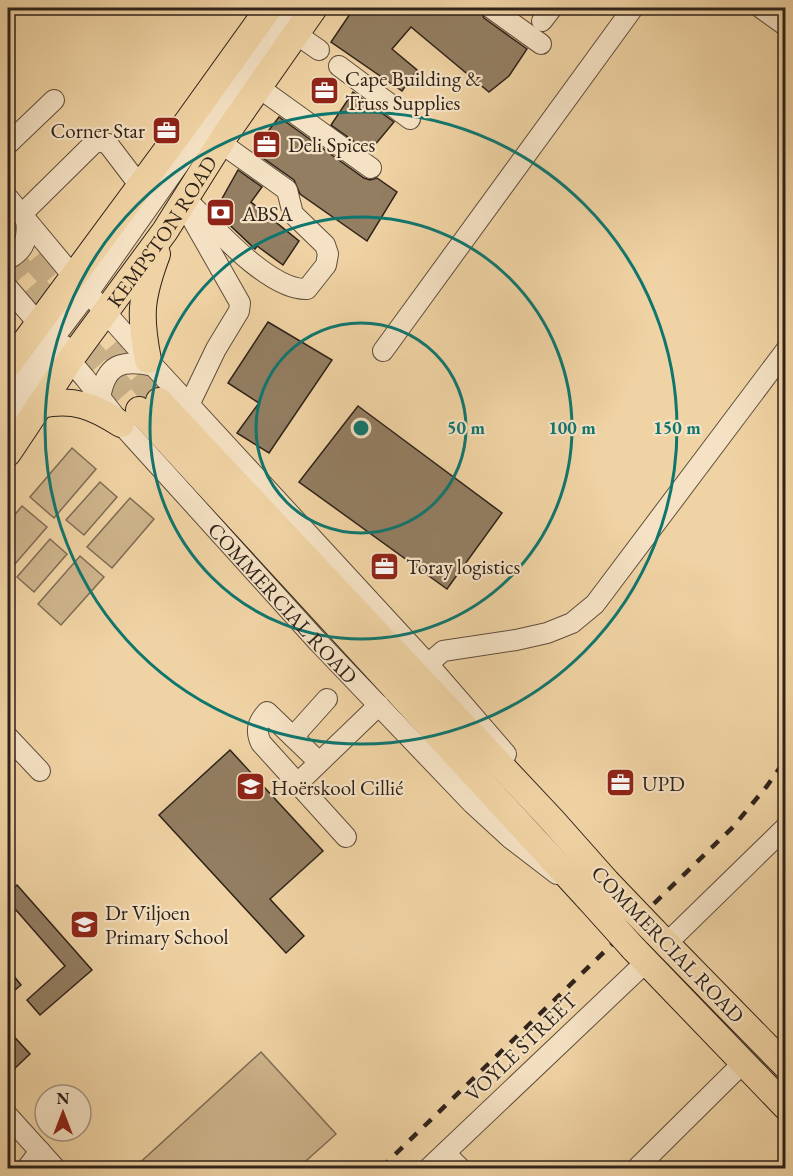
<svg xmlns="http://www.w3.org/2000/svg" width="793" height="1176" font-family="'EB Garamond',serif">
	<rect width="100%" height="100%" fill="#f0d3a4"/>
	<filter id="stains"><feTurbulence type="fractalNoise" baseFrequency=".00333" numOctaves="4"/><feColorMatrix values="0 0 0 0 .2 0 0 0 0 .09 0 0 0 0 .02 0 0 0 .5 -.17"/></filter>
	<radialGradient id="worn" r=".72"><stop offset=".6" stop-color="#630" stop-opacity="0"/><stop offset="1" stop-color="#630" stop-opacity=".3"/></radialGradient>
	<path fill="#cfb58d" stroke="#7e6c54" stroke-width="1.5" d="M72 448 96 469 54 518 30 497Z
		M100 482 117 497 84 535 66 520Z
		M130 498 154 519 112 568 87 547Z
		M22 506 47 527 8 572V523Z
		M50 539 67 554 34 592 17 577Z
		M80 556 104 577 61 625 38 604Z
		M261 1052 336 1134 298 1168H134Z"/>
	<path fill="#937e62" stroke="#2e221a" stroke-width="1.5" d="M354 8H479L484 18 527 49 509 76 489 92 411 27 392 49 417 70 402 91 331 42Z
		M353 92 394 122 369 152 331 125Z
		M279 117 364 178 370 180 377 178 397 192 367 241 300 194 294 180 253 151Z
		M238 170 262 187 251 202 299 241 283 265 257 246 255 249 215 211Z
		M268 322 332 360 269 453 237 433 259 403 228 383Z
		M358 406 502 513 447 589 299 482Z
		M230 750 323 851 270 899 304 936 286 953 159 815Z
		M17 885 92 970 40 1015 27 1000 65 966 16 910 8 917V893Z
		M8 969 21 985 8 996Z
		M8 1030 30 1054 13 1070 8 1064Z"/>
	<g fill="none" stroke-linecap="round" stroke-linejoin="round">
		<path stroke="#c9b088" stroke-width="26" stroke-dasharray="26 13" stroke-linecap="butt" d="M8 229 159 401
			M8 255 139 410"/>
		<defs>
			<g id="minor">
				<path d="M491 8 541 44"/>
				<path d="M761 8 786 26"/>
				<path d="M542 21 552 8"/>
				<path d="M296 34 319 50"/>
				<path d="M339 66 410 119"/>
				<path d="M258 87 371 168"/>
				<path d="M8 144 54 100"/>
				<path d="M8 198 73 276 148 360 428 664 506 754"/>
				<path d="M186 199C212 225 269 291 307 289L326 265 328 254 325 245 293 214 287 190 221 143"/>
				<path d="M186 208 240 303 239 311 216 349 189 405"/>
				<path d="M22 214 93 144 99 141 108 144 140 186"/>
				<path d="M8 259C26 250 28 237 26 219"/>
				<path id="s1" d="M8 288 85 378 121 424 319 643 473 804 510 838 557 874"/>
				<path d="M383 351 633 8"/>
				<path d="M8 398 88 293 289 8"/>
				<path d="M100 399C105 364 122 359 153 366"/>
				<path d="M8 425 65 346"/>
				<path d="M428 664 443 651 516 640 547 633 572 623 595 604 786 350"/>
				<path d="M8 737 40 771"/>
				<path d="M293 737 327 699"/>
				<path d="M319 762 267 712C258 722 255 730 261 743L346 837"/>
				<path d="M298 783 379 705"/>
				<path d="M666 944 786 827"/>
				<path d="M8 1116 55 1168"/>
				<path d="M445 1153 460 1168"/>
				<path d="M27 1168 40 1151"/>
				<path d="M429 1168 646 962"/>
				<path d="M637 1168 743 1063"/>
			</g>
			<g id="major">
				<path d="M148 360C139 315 141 297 157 254"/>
				<path d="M8 365 180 132 269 8"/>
				<path d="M159 401 552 820 607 882"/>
				<path d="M40 405C74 398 93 406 121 424"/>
				<path d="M139 410 588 898"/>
				<path id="s2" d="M8 453 70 360 165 231 226 134 314 8"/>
				<path d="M654 931 786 1066"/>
				<path d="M633 948 786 1107"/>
			</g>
		</defs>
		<use href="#minor" stroke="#5e4e3c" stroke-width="22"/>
		<use href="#major" stroke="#2e221a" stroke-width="28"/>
		<use href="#minor" stroke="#f5e2c4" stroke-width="20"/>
		<use href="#major" stroke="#f0d3a4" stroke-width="26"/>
		<path stroke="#2e221a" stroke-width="4.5" stroke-dasharray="10 10" stroke-linecap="butt" d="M381 1168 733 827 767 786 786 759"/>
		<defs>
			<path id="major-bridge" d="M607 882 654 931
				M588 898 633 948"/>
		</defs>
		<use href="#major-bridge" stroke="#2e221a" stroke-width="28" stroke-linecap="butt"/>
		<use href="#major-bridge" stroke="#f0d3a4" stroke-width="26"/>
	</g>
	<g fill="none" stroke="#0f766e" stroke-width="3">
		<circle cx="361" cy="428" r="105"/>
		<circle cx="361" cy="428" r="211"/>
		<circle cx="361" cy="428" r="316"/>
	</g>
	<defs>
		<symbol id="office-square" viewBox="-11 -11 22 22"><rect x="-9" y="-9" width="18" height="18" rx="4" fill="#8f2418" stroke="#f5e2c4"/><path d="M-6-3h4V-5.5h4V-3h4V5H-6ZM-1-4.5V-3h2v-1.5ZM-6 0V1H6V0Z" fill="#fff"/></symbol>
		<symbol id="bank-square" viewBox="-11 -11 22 22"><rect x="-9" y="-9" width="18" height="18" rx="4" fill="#8f2418" stroke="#f5e2c4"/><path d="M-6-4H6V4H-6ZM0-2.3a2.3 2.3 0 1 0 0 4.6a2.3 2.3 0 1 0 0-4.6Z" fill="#fff"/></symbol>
		<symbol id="school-square" viewBox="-11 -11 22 22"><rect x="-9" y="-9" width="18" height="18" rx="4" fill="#8f2418" stroke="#f5e2c4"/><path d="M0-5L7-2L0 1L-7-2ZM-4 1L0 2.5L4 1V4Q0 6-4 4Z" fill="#fff"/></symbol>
	</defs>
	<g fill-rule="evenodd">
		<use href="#office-square" x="308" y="74" width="33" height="33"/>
		<use href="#office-square" x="150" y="114" width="33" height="33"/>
		<use href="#office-square" x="250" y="128" width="33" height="33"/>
		<use href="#bank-square" x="204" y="196" width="33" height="33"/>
		<use href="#office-square" x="368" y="550" width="33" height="33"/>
		<use href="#office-square" x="604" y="766" width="33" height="33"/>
		<use href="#school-square" x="234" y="770" width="33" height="33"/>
		<use href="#school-square" x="68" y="908" width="33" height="33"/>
	</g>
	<g text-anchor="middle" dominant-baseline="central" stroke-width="4.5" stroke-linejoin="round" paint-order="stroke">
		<g font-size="21" fill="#2e221a" stroke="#f5e2c4" text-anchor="start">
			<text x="345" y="78">Cape Building &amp;<tspan x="345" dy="24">Truss Supplies</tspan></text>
			<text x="145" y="130" text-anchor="end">Corner Star</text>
			<text x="288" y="144">Deli Spices</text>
			<text x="242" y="213">ABSA</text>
			<text x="406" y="566">Toray logistics</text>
			<text x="642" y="783">UPD</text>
			<text x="271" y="787">Hoërskool Cillié</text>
			<text x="105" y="912">Dr Viljoen<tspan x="105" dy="24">Primary School</tspan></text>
		</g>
		<g font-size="21" fill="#2e221a" stroke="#f5e2c4">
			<text stroke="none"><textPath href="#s2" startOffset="270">KEMPSTON ROAD</textPath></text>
			<text stroke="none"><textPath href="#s1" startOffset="418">COMMERCIAL ROAD</textPath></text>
			<text transform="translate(668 944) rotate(46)">COMMERCIAL ROAD</text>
			<text transform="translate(521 1047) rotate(-44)">VOYLE STREET</text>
		</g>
	</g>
	<circle cx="361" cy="428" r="9" fill="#0f766e" stroke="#f5e2c4" stroke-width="3"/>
	<g font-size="18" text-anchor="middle" font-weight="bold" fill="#0f766e" stroke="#f5e2c4" stroke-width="4.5" stroke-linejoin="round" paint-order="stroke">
		<text x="466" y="434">50 m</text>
		<text x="572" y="434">100 m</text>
		<text x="677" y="434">150 m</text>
	</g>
	<rect width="793" height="1176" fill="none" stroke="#f0d3a4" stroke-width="30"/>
	<rect x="9" y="9" width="775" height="1158" fill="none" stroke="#2e221a" stroke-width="3"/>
	<rect x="15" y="15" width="763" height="1146" fill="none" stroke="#2e221a" stroke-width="1.5"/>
	<g transform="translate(63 1113)"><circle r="28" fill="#f5e2c4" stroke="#a59580" stroke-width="1.5"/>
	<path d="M0-4.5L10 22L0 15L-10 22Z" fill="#8f2418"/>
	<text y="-9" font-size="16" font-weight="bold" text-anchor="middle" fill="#2e221a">N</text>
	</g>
	<rect width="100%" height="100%" filter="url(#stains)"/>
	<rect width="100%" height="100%" fill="url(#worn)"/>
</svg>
